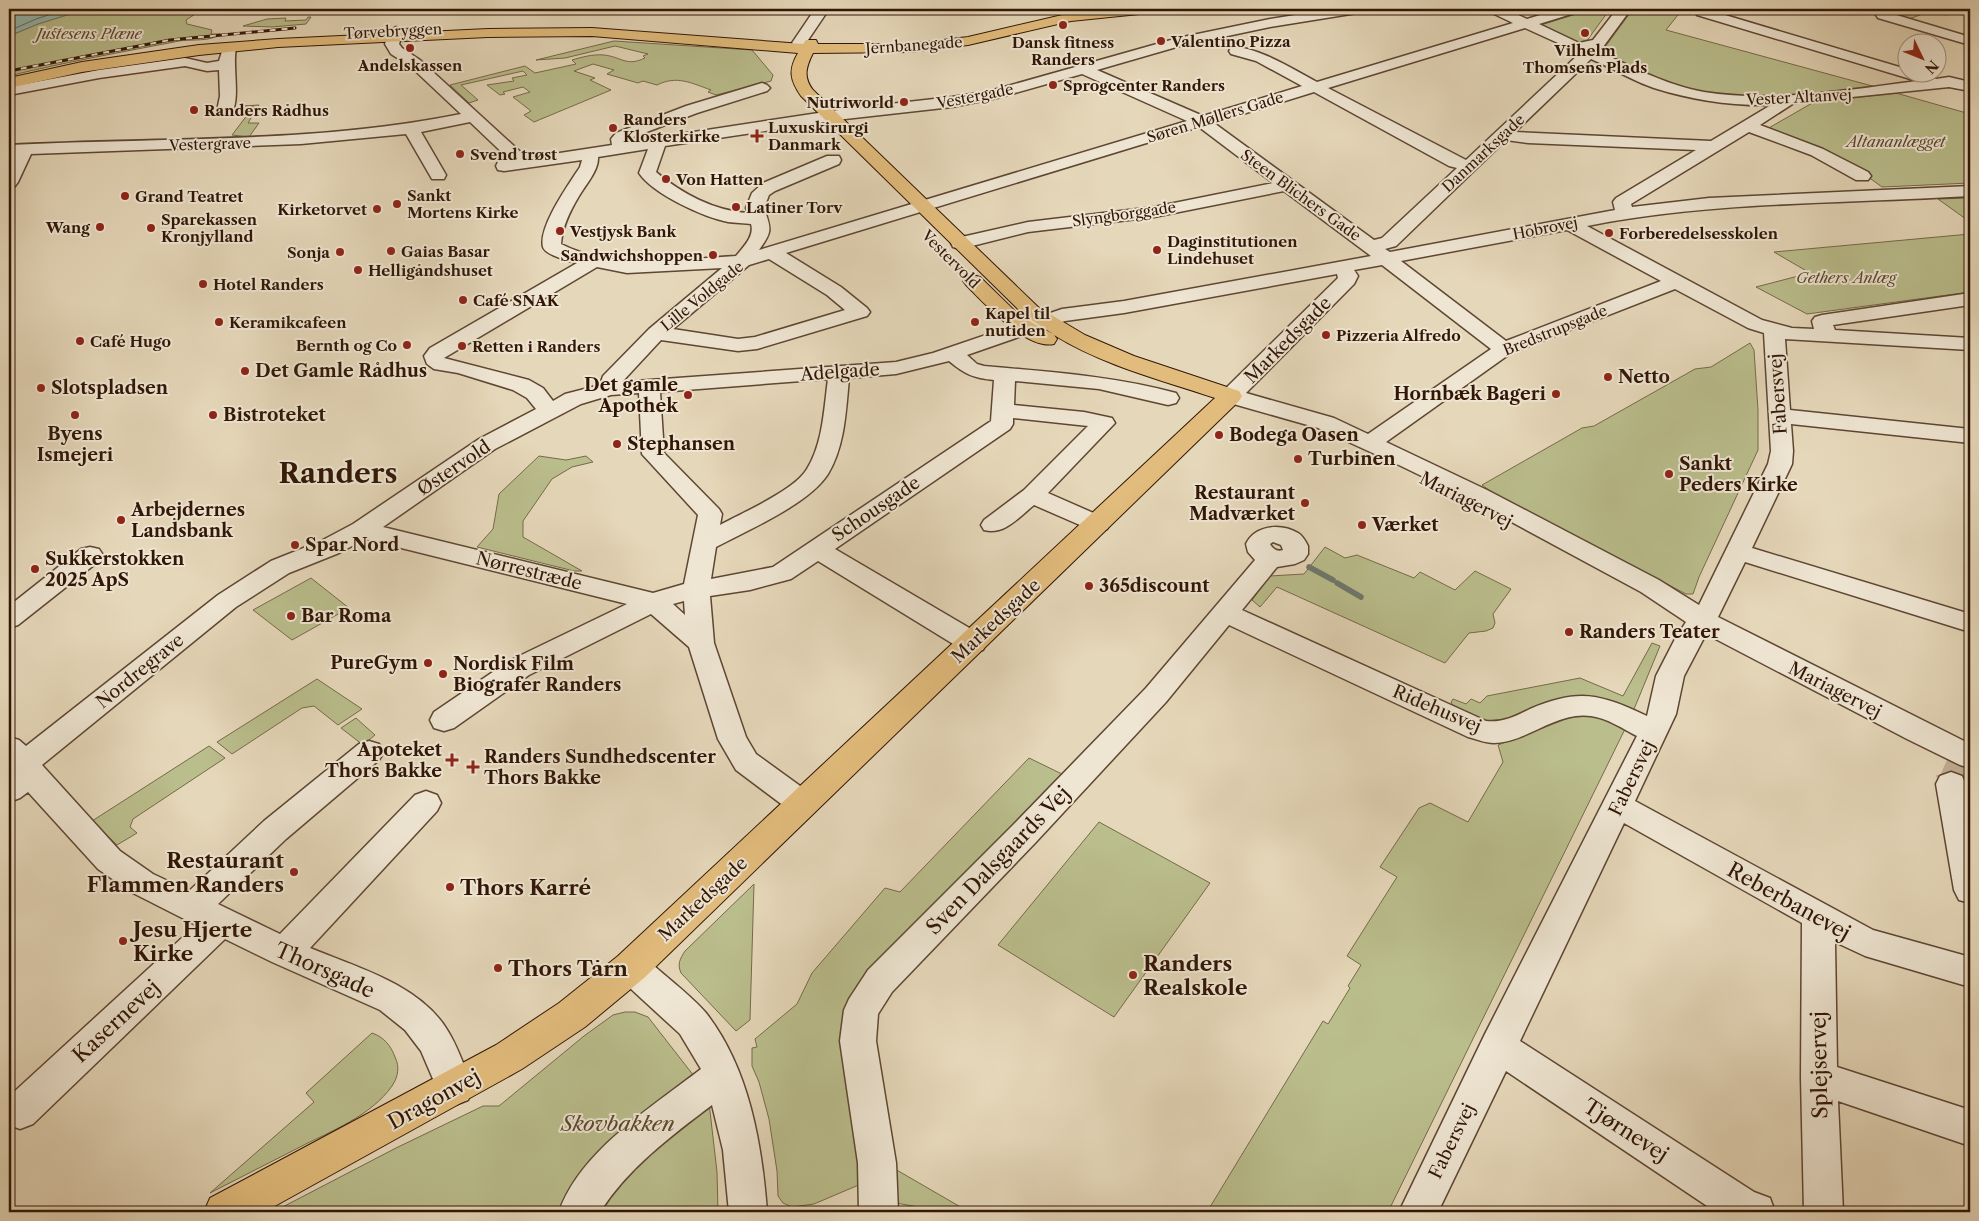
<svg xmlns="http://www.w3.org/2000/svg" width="1979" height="1221" font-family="'Libre Caslon Text',serif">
	<rect width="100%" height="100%" fill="#e5d7b9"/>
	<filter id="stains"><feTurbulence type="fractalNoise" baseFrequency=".004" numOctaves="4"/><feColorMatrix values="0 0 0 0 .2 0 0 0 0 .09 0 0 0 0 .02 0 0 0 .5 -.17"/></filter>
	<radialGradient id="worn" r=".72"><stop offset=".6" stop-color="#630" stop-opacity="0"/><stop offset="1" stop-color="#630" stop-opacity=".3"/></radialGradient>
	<path fill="#babd8c" stroke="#766a49" d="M86 9H203L186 20 187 24 212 30 211 34H220C211 42 191 39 179 41 123 52 65 62 9 76V36L38 24Z
		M1592 9H1610L1586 42H1577L1541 25Z
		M1633 9H1692L1681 11 1666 30 1876 87C1816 93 1752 104 1693 90 1676 87 1659 79 1643 72 1630 66 1616 62 1605 53V47Z
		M1865 9H1965L1946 15 1931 11 1909 19 1885 12 1877 13Z
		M308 17H311L306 24 272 27 243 26 267 19 286 18 285 21 306 20Z
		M614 41 752 50 773 75 771 81 716 95 708 92 711 90C691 83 677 75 657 85L643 81 638 83 607 74 614 70 593 64 574 71 595 78 590 80 611 90 534 122 524 115 531 111 513 97 530 92 523 87 503 92 505 94 500 95 487 85 514 81 512 78 527 75 523 71 461 85 478 100 469 103 450 85 525 66 535 73 576 64 572 60C582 57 593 54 604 55 622 57 626 67 645 58L643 56 648 54 615 46 565 58 536 60Z
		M1896 93 1970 114V183L1882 187 1849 163 1827 151 1767 129 1814 102Z
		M259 105 248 123H259L249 137 232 135 248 114H237V113L244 112 254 106H244Z
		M1970 198V222L1938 199Z
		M1970 234V292L1807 314 1756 287 1810 273 1774 252Z
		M1750 343 1754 350 1758 410V450L1699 577 1693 594H1686L1493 493 1482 485 1582 428 1594 426 1695 369 1711 367Z
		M539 456 566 460 586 456 593 462 572 467 552 479 523 521V537L582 571H574L477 547 493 529 499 494Z
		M1325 547 1345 558 1357 555 1414 578 1420 572 1455 590 1475 571 1511 589 1493 614 1495 623 1493 628 1486 631 1469 633 1445 663 1277 587 1260 607 1252 600 1270 576 1304 574Z
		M311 578 349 608 292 640 253 610Z
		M1652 643 1660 646 1632 714 1601 701 1497 726 1454 708 1451 702 1453 699 1466 704 1471 699 1480 703 1487 696 1580 678 1623 696Z
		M317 679 362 709 338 725 314 706 302 708 232 754 217 742Z
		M1594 713 1626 727 1388 1212H1207L1323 1021 1328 1024 1350 988 1348 986 1361 965 1347 956 1397 877 1380 867 1419 808 1430 803 1468 822 1503 762 1498 745 1574 716Z
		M356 718 375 735 363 745 341 728Z
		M209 746 225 758 133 819 130 827 137 833 117 845 92 821Z
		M1029 758 1062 774 873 973 861 1184 814 1204 792 1207 783 1203 778 1196 777 1171 769 1119 759 1082 752 1066V1048L757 1047 755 1039 797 1004 812 973 885 888 900 892Z
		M1099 822 1210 883 1114 1017 998 945Z
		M754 884 750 1020 736 1031 681 973C677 964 680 959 685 951Z
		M625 1012H635L648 1017 708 1094 717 1172 718 1212H273L396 1148 483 1106H499L584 1036 613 1015Z
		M372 1033C384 1037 391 1046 395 1057 400 1067 398 1077 392 1086 371 1116 331 1131 300 1147 270 1162 240 1178 210 1193L314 1102 306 1093Z
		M895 1169 964 1209 965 1212H946L896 1203Z"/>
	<path fill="#96b9b1" stroke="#6e786d" d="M9 9H86L38 24 9 36Z"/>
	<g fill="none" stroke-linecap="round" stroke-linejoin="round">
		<path stroke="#64685c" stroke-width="1" d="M9 31 36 19 67 9"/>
		<path stroke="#6e786d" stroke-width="5.5" d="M1309 567 1333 580
			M1337 583 1361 597"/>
		<path stroke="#c1b095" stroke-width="26" stroke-dasharray="26 13" stroke-linecap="butt" d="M1951 783 1959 765"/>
		<path stroke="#c1b095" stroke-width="34" stroke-dasharray="34 17" stroke-linecap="butt" d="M1951 784 1952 782"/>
		<defs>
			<path id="minor" d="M815 9H829L804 46H794L792 43Z
				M1333 9H1364L1357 13 1270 27 1180 46 1097 70 1203 116 1302 86 1256 61 1231 54 1229 51 1231 48C1252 43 1298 72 1317 82L1513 23 1490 12 1488 9H1505L1527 19 1560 9H1580L1578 12 1539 24 1579 43 1593 40 1617 9H1631L1603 47 1593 49C1629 65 1665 85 1704 92 1774 103 1847 90 1917 81L1697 15 1695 12 1697 9H1705L1906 69V72H1920L1936 79 1949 77 1970 82V91L1949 87 1794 103 1760 125 1823 149 1868 172 1871 176 1868 180H1856L1811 155 1749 132 1631 204 1632 207 1709 198 1970 186V196C1842 204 1713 201 1587 226L1762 320 1792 328 1814 329 1812 321 1815 317 1822 315 1970 293V305L1833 325 1835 330 1970 338V350L1785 339 1790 410 1970 429V443L1791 424 1793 451 1792 464 1752 548 1970 614V632L1745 562 1718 617 1970 744V768L1960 765 1907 739 1706 634 1684 676 1676 714 1635 801 1873 930 1970 957V987L1865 956 1835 942 1837 1067 1970 1110V1146L1838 1101 1843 1212H1804L1801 1078 1802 923 1624 823 1520 1041 1754 1192 1770 1198 1775 1212H1716L1506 1071 1438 1212H1399L1485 1034 1637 736C1623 729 1607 718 1591 716 1556 711 1528 742 1494 743 1485 743 1476 739 1468 737L1229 625 1166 702 1036 842 892 992 878 1014 876 1041 896 1163 898 1212H859L858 1163 840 1041 844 1010 849 999 868 970 1014 824 1146 688 1255 560 1248 552 1246 544C1255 525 1281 523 1298 533 1303 536 1306 542 1308 546V554L1304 560 1295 564 1277 567 1242 610 1486 721C1502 723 1516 716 1530 709 1579 688 1600 694 1647 716L1656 676 1675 639 1686 622 1641 592 1471 500 1401 466 1318 428 1223 401 1220 396 1223 391 1338 278 1337 274 1124 313 1065 321 967 355 977 364 984 366C1049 372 1113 376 1176 393L1179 398 1176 403 1168 405 1099 389 1015 381 1014 405 1084 412 1112 418 1115 423 1048 493 1107 519 1110 524 1107 529 1098 532 1089 529 1034 505C1020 516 1004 536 984 530L981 525 984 520 1024 490 1088 426 1013 418V424L1010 429 835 549 983 636 986 643 983 650 973 652 963 650 818 561 791 579 750 590 710 596 714 643 746 737 756 754 814 796 818 804 814 812 803 816 792 812 736 770 718 739 689 647 651 614 529 675 454 728 444 731 434 728 430 720 434 712 509 661 627 604 365 539 339 553 289 573 236 607 42 765 120 851 153 874 189 891 264 821 359 744 369 741 379 744 384 752 379 760 286 839 218 904 280 934 415 795 426 791 437 795 441 803 437 811 310 948C356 967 418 984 446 1028 458 1046 465 1069 473 1088L468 1100 455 1105 442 1100 421 1051 405 1030 380 1010 272 962 225 939 33 1124 20 1129 9 1125V1089L15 1091 196 925 131 892 98 869 28 792 20 798 9 802V774L14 770 9 764V737L19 740 26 746 218 595 271 561 321 541 353 524 479 439 536 409 527 398 513 390 458 373 434 369 427 364 424 356 430 348 577 263C569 261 545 255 543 247 538 227 569 184 580 167L582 160 504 171 498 170 496 166 498 162 510 160 470 122 421 132 446 175 444 179H432L406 134 301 144 31 154 18 182 15 186 9 187V168L14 155H9V145C159 137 313 144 461 114L410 66 391 54 385 44 389 31 396 27 403 31 399 44 402 48 420 60 527 158 612 145 611 139 616 133 686 106 762 83 767 85 770 88 767 91 697 113 628 139V142L845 109 952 97 990 91 1178 38 1270 19ZM1525 28 1580 53 1466 160 1328 88ZM1591 59C1612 68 1633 81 1654 88 1692 100 1732 106 1771 105L1711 141 1515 132ZM1082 74 1187 121 759 250C773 231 771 229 764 208L769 195 775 191 839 164 841 160 839 156H827L763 183 752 193 746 208 748 213C714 211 681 193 656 172L665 146 845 119 952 107 997 98ZM1314 92 1449 166 1457 168 1382 238 1374 240 1214 123ZM1199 127 1273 183 1154 207 1028 222 953 239 951 243 953 247 960 249 1028 232 1154 217 1284 191 1371 256 1124 301 1062 309 933 353 896 362 622 382 661 340 738 351 757 349 867 316 870 312 867 308 841 287 786 253ZM1506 140 1528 143 1696 150 1616 198 1613 202 1615 210 1390 252 1385 249 1396 246ZM648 149 639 173C653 194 703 217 728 222 735 223 744 223 751 224 755 236 743 247 736 256 679 259 614 271 561 244 562 227 570 211 579 196 586 184 599 170 598 157ZM1567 230 1661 281 1506 341 1401 261ZM769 259 827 295 845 310 755 337 738 339 673 329 749 265ZM1382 265 1491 349 1368 434 1334 418 1246 393 1354 284 1358 276 1354 270ZM597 267 627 273 722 268 649 329 603 376 600 385 565 394 553 401 543 388 529 380 444 358ZM1675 289 1748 328 1764 333 1771 451 1768 464 1699 605 1659 580 1487 490 1386 442 1511 353ZM949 361C965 374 973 378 994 380L991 421 773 567 711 579 716 547C748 530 809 504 828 474 845 446 846 410 849 378L896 374ZM828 379C824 409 823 443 807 469 795 490 742 513 720 525L722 514 719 509 664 453 660 392ZM639 393 642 454 698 515 684 584 653 593 383 527 495 449 581 404 611 395ZM1273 542 1281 545 1283 550C1277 552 1273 549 1270 544ZM684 601 685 615 673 604Z
				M1883 11 1970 37V45L1878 18 1876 15Z
				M229 44 234 45 236 48C232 67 241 99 231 114H219L217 111 220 96 219 70 207 71 185 66 99 78 9 95V87L99 70 185 58 207 63 219 61 224 45Z
				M90 547 99 549 103 555 99 561 18 625 9 628V606L81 549Z
				M1951 772 1962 776C1975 801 1972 874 1970 903L1959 900 1954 890 1936 784 1940 776Z
				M631 952 643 956C661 973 691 995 706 1013 749 1068 762 1144 767 1212H729L723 1150 712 1105C671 1136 628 1168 600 1212H559C580 1151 652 1107 701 1069L680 1034 619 978 614 967 619 956Z"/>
			<path id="major" d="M1110 9H1156L1154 12 1149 13 1071 21 968 45 910 52 813 53C806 67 803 77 813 90L1038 307 1085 335 1134 356 1239 391 1242 396 1239 401 644 978 585 1027 522 1069 264 1212H204L210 1198 496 1045 559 1003 618 956 1215 398C1161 380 1102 365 1054 335L1057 339 1054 344C1026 350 984 303 966 285L963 281 966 277 973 275 980 277 1020 316 1053 334 1024 315 801 96C790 80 788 70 798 53L592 36 488 37 278 47 199 55 82 72 9 88V78L82 62 199 45 278 39 488 29 592 28 803 44 806 40H816L818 44H910L968 37 1071 13Z"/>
		</defs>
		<use href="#minor" stroke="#5e4633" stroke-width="3"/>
		<use href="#major" stroke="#311606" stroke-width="2"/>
		<use href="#minor" fill="#eee5d2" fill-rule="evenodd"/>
		<use href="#major" fill="#e2bc7c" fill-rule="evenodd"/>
		<defs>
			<path id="rail" d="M9 71 170 40 295 28"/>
		</defs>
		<use href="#rail" stroke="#311606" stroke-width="3"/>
		<use href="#rail" stroke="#eee5d2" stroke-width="2" stroke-dasharray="6" stroke-linecap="butt"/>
	</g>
	<g fill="#8f2418" stroke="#eee5d2" stroke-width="2">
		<circle cx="1063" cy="25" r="5"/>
		<circle cx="1585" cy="33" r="5"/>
		<circle cx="1161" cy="41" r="5"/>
		<circle cx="410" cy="48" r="5"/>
		<circle cx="1053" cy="85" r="5"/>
		<circle cx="904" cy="102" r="5"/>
		<circle cx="194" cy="110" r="5"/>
		<circle cx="613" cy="128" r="5"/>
		<path d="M754.5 128.5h5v5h5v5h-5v5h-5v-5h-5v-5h5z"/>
		<circle cx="460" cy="154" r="5"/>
		<circle cx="666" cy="179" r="5"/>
		<circle cx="125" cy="196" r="5"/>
		<circle cx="397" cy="204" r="5"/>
		<circle cx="736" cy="207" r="5"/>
		<circle cx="377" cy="209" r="5"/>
		<circle cx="100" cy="227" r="5"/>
		<circle cx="151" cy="228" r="5"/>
		<circle cx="560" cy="231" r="5"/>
		<circle cx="1609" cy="233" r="5"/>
		<circle cx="1157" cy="250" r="5"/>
		<circle cx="391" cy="251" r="5"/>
		<circle cx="340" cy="252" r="5"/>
		<circle cx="713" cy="255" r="5"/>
		<circle cx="358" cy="270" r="5"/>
		<circle cx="203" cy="284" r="5"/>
		<circle cx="463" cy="300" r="5"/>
		<circle cx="219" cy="322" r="5"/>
		<circle cx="975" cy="322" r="5"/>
		<circle cx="1326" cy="335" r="5"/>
		<circle cx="80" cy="341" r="5"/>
		<circle cx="407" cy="345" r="5"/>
		<circle cx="462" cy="346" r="5"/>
		<circle cx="245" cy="371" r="5"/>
		<circle cx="1608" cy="377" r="5"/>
		<circle cx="41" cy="388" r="5"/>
		<circle cx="1556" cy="394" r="5"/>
		<circle cx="688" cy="395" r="5"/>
		<circle cx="75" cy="415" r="5"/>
		<circle cx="213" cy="415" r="5"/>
		<circle cx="1219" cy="435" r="5"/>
		<circle cx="617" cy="444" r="5"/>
		<circle cx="1298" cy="459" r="5"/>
		<circle cx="1669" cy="474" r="5"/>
		<circle cx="1305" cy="503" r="5"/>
		<circle cx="121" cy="520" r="5"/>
		<circle cx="1362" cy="525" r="5"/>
		<circle cx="295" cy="545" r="5"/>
		<circle cx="35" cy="569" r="5"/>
		<circle cx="1089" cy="586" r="5"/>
		<circle cx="291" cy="616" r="5"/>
		<circle cx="1569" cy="632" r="5"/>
		<circle cx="428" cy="663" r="5"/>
		<circle cx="443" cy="674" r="5"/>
		<path d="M449.5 752.5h5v5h5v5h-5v5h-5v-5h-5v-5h5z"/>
		<path d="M470.5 759.5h5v5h5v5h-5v5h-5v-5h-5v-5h5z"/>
		<circle cx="294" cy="872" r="5"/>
		<circle cx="450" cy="887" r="5"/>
		<circle cx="123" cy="941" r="5"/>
		<circle cx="498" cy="968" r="5"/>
		<circle cx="1133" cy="975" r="5"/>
	</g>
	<g text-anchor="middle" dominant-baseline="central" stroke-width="4" stroke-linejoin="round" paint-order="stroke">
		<g font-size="15" fill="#311606" stroke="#eee5d2">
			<text transform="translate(393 31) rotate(-3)">Tørvebryggen</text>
			<text transform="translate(914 45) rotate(-4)">Jernbanegade</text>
			<text transform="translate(975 96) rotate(-11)">Vestergade</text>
			<text transform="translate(1799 97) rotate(-3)">Vester Altanvej</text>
			<text transform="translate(1215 117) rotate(-17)">Søren Møllers Gade</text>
			<text transform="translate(210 144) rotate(-2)">Vestergrave</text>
			<text transform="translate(1483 153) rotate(-43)">Danmarksgade</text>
			<text transform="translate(1301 195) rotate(36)">Steen Blichers Gade</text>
			<text transform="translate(1124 214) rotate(-8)">Slyngborggade</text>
			<text transform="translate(1545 228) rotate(-11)">Hobrovej</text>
			<text transform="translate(951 259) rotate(45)">Vestervold</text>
			<text transform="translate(702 296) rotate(-39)">Lille Voldgade</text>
			<text transform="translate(1555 330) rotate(-22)">Bredstrupsgade</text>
		</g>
		<g font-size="15" font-style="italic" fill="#5a482e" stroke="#eee5d2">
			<text x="89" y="33">Justesens Plæne</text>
			<text x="1896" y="141">Altananlægget</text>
			<text x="1846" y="277">Gethers Anlæg</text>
		</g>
		<g font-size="15" font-weight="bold" fill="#311606" stroke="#eee5d2" text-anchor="start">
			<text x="1171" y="41">Valentino Pizza</text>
			<text x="1063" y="42" text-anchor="middle">Dansk fitness<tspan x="1063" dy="17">Randers</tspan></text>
			<text x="1585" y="50" text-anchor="middle">Vilhelm<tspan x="1585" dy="17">Thomsens Plads</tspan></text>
			<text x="410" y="65" text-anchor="middle">Andelskassen</text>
			<text x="1063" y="85">Sprogcenter Randers</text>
			<text x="894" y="102" text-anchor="end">Nutriworld</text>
			<text x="204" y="110">Randers Rådhus</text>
			<text x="623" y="119">Randers<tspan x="623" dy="17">Klosterkirke</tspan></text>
			<text x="768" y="127">Luxuskirurgi<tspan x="768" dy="17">Danmark</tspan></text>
			<text x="470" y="154">Svend trøst</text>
			<text x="676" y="179">Von Hatten</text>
			<text x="407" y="195">Sankt<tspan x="407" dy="17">Mortens Kirke</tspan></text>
			<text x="135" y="196">Grand Teatret</text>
			<text x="746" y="207">Latiner Torv</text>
			<text x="367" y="209" text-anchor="end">Kirketorvet</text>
			<text x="161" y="219">Sparekassen<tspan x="161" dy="17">Kronjylland</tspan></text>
			<text x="90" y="227" text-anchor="end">Wang</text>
			<text x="570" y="231">Vestjysk Bank</text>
			<text x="1619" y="233">Forberedelsesskolen</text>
			<text x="1167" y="241">Daginstitutionen<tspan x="1167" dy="17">Lindehuset</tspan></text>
			<text x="401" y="251">Gaias Basar</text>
			<text x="330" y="252" text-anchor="end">Sonja</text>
			<text x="703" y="255" text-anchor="end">Sandwichshoppen</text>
			<text x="368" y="270">Helligåndshuset</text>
			<text x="213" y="284">Hotel Randers</text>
			<text x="473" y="300">Café SNAK</text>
			<text x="985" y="313">Kapel til<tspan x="985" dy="17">nutiden</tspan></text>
			<text x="229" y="322">Keramikcafeen</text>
			<text x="1336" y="335">Pizzeria Alfredo</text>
			<text x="90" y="341">Café Hugo</text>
			<text x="397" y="345" text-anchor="end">Bernth og Co</text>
			<text x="472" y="346">Retten i Randers</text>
		</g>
		<g font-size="18" fill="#311606" stroke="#eee5d2">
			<text transform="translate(1288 340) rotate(-45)">Markedsgade</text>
			<text transform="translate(840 372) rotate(-4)">Adelgade</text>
			<text transform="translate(1778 394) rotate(-94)">Fabersvej</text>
			<text transform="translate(454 468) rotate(-34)">Østervold</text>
			<text transform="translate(1466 500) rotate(27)">Mariagervej</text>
			<text transform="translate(876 509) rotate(-34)">Schousgade</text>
			<text transform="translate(529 571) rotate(14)">Nørrestræde</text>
			<text transform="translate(996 621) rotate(-43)">Markedsgade</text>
			<text transform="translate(140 671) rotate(-39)">Nordregrave</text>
			<text transform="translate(1835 690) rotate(27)">Mariagervej</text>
			<text transform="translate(1437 709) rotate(23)">Ridehusvej</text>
			<text transform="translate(1632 778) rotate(-64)">Fabersvej</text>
			<text transform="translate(703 899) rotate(-43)">Markedsgade</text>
			<text transform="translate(1452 1141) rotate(-64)">Fabersvej</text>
		</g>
		<g font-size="18" font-weight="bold" fill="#311606" stroke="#eee5d2" text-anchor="start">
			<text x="255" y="371">Det Gamle Rådhus</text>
			<text x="1618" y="377">Netto</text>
			<text x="678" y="385" text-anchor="end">Det gamle<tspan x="678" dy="21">Apothek</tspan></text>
			<text x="51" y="388">Slotspladsen</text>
			<text x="1546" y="394" text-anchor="end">Hornbæk Bageri</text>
			<text x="223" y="415">Bistroteket</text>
			<text x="75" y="434" text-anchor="middle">Byens<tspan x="75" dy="21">Ismejeri</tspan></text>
			<text x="1229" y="435">Bodega Oasen</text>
			<text x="627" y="444">Stephansen</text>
			<text x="1308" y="459">Turbinen</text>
			<text x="1679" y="464">Sankt<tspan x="1679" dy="21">Peders Kirke</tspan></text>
			<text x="1295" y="493" text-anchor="end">Restaurant<tspan x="1295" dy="21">Madværket</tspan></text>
			<text x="131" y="510">Arbejdernes<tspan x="131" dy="21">Landsbank</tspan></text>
			<text x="1372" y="525">Værket</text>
			<text x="305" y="545">Spar Nord</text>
			<text x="45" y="559">Sukkerstokken<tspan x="45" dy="21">2025 ApS</tspan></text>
			<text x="1099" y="586">365discount</text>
			<text x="301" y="616">Bar Roma</text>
			<text x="1579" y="632">Randers Teater</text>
			<text x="418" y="663" text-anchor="end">PureGym</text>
			<text x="453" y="664">Nordisk Film<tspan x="453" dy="21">Biografer Randers</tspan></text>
			<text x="442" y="750" text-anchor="end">Apoteket<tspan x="442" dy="21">Thors Bakke</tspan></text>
			<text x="484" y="757">Randers Sundhedscenter<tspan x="484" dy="21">Thors Bakke</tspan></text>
		</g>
		<g font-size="21" font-weight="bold" fill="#311606" stroke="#eee5d2" text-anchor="start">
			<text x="284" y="860" text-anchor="end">Restaurant<tspan x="284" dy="24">Flammen Randers</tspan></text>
			<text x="460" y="887">Thors Karré</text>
			<text x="133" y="929">Jesu Hjerte<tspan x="133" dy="24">Kirke</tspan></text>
			<text x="1143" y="963">Randers<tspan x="1143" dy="24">Realskole</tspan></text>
			<text x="508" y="968">Thors Tårn</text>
		</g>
		<g font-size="21" fill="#311606" stroke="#eee5d2">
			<text transform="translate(998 860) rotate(-46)">Sven Dalsgaards Vej</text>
			<text transform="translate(1789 901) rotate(29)">Reberbanevej</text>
			<text transform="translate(325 970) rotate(24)">Thorsgade</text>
			<text transform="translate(116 1021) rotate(-43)">Kasernevej</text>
			<text transform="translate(1819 1065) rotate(-91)">Splejservej</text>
			<text transform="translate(434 1099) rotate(-29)">Dragonvej</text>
			<text transform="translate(1626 1130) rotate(33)">Tjørnevej</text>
		</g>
		<g font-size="21" font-style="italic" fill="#5a482e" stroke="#eee5d2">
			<text x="618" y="1123">Skovbakken</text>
		</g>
		<g font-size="28" font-weight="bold" fill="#311606" stroke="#eee5d2">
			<text x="338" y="473">Randers</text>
		</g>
	</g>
	<rect width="1979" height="1221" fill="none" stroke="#e5d7b9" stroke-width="30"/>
	<rect x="10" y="10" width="1959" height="1201" fill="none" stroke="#311606" stroke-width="2.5"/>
	<rect x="15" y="15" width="1949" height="1191" fill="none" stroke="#311606"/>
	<g transform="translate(1922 58) rotate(133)"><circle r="24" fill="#eee5d2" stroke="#a29280"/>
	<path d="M0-4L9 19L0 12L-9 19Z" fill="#8f2418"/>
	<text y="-8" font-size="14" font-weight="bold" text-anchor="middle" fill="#311606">N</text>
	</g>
	<rect width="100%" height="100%" filter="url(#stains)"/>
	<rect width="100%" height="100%" fill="url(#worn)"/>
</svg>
